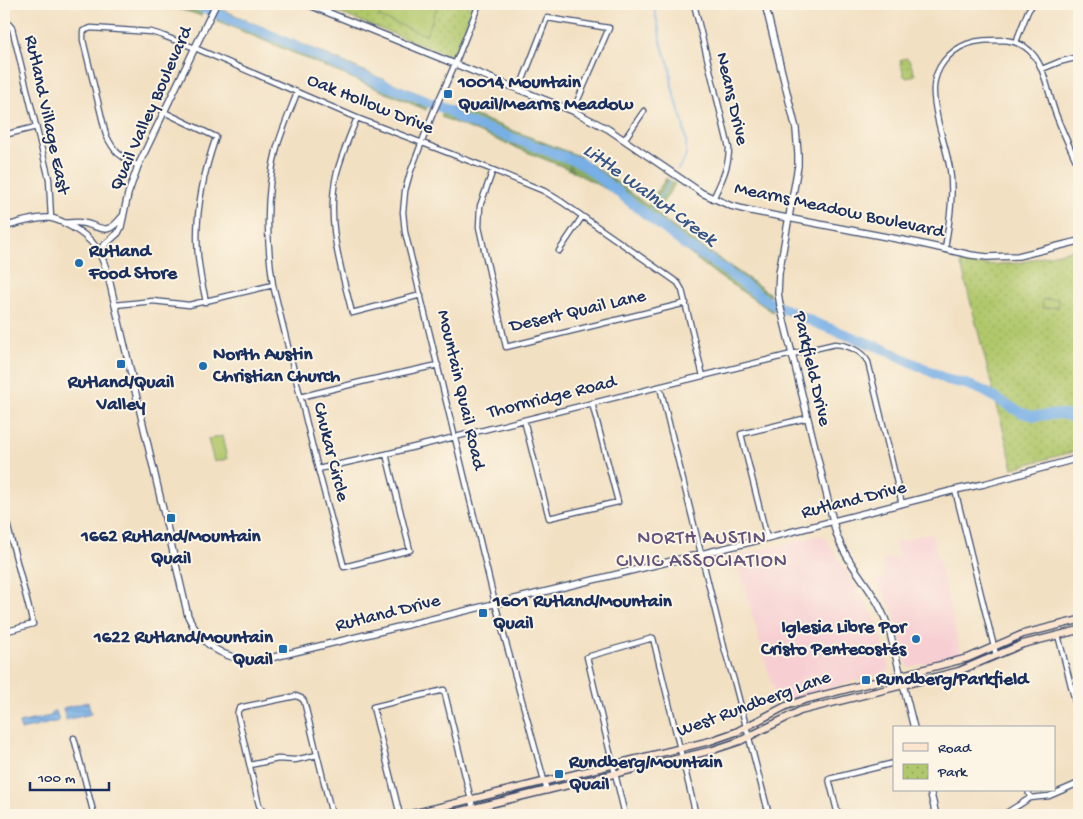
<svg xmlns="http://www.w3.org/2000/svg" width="1083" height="819" font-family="'Gochi Hand',sans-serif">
	<defs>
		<pattern id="forest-firs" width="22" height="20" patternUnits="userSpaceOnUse" patternTransform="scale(1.25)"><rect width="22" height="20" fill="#8cac5f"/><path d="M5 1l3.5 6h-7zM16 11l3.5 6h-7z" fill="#728c52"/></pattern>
		<pattern id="park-dots" width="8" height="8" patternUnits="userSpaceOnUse" patternTransform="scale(1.25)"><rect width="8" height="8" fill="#b0c76b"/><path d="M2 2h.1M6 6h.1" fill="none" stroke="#97ab5f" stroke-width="1.8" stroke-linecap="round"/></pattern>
		<pattern id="water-rules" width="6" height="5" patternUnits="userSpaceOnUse" patternTransform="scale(1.25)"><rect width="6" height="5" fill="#77afe6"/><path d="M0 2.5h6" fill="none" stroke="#618fbe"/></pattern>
	</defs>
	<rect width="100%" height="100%" fill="#fcf5e5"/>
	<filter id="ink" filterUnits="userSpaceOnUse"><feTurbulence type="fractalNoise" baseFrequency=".02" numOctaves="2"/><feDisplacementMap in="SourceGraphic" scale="10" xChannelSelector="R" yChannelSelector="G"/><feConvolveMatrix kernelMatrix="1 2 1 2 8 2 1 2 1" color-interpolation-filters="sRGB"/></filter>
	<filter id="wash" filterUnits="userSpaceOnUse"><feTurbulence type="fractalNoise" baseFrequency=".0096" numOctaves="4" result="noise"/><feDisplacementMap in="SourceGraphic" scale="20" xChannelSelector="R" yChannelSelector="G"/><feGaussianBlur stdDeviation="1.12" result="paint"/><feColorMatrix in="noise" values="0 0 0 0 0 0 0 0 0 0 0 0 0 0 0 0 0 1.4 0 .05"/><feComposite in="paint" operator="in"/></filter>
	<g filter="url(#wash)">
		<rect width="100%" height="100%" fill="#f2e0c2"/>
		<path fill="#f7cfd3" d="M932 533 961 653 946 659 908 667 893 611 884 595 875 581 885 577 882 560 899 556 895 542Z
			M821 535 827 540 872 614 878 625 890 671 777 703 736 556Z"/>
		<path fill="url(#forest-firs)" stroke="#546e5e" d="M158 4H206L201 16 193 13Z
			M221 9 378 77 430 98 426 110 216 20Z
			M447 105 579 156 613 179 648 206 666 178 675 184 656 213 669 224 769 293 773 312 717 275 608 190 566 168 441 117Z"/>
		<path fill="url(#park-dots)" stroke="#667b64" d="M316 4H474L455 51 453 54 450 56Z
			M906 58 909 60 915 75 907 78 904 76 900 60Z
			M1079 248V450L1013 468 960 261 985 265 1018 263Z"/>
		<path fill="#b0c76b" stroke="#667b64" d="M384 4H435L438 5 426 35 379 17Z
			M1058 299V307L1043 308 1042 300Z
			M222 436 227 459 214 462 208 439Z"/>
		<path fill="url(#water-rules)" stroke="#496fa2" d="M88 702 91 714 66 720 63 708Z
			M53 711H56L59 721 21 730 19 723 51 716Z"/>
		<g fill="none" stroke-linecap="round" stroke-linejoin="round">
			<path stroke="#77afe6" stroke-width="2" d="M653 4 659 29 660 38 664 52 670 67 672 87 683 123 686 140V155L683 162 678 169
				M647 215 667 187 670 181"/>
			<path stroke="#77afe6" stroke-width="10" d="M193 4 275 37 352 72 448 110 460 119 581 163 685 245 709 259 770 303 792 312 818 324 884 349 948 380 966 384 977 388 986 392 1007 405 1022 413 1034 416 1062 414 1074 418 1079 417"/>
		</g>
	</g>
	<g filter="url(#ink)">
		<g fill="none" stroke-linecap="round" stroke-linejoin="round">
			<defs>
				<path id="minor" d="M479 4 455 64 433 113 410 173 405 191 404 202 403 212 405 232 495 603 547 791
					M694 4 729 148C729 167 721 182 713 199
					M4 20 6 21 12 28 49 179 51 218
					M1016 42 1028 11 1033 4
					M1042 69 1059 62 1079 57
					M519 90 547 18 609 28 573 111
					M297 93C290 111 283 128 277 147 265 193 266 239 273 285L318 469 344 567 410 550 386 454
					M164 112 216 137C201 180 192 225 200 271 201 281 204 291 206 302
					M357 118C349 137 341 156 336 176 326 223 341 268 352 313L421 295
					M4 135 36 127
					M624 140 644 111
					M138 166C119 155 116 155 106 135L83 40V31L91 28 151 32 161 35 195 48 357 118 493 170 544 191 562 202 671 278 678 283 682 290 703 376
					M493 170 480 206 479 227 506 347 686 303
					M945 249C949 223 954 196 950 169 947 153 942 137 938 121 936 110 933 99 934 87 935 68 949 51 967 44 978 40 989 40 1001 40 1043 41 1044 81 1055 112 1062 131 1071 149 1079 168
					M559 251 582 217
					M115 305 153 301 189 305 273 285
					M660 387 725 651 735 684 769 815
					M300 397 365 381 438 365
					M524 420 549 518 618 502 592 403
					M318 469 386 454 792 354 835 344C848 345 862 351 868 362L902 504
					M955 490 996 655
					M4 512 33 624 4 632
					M767 538 741 434 807 418
					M1058 635 1079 717
					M74 738 94 815
					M250 765 278 759 295 760 317 755
					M1028 790 1030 798
					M263 812 259 805 238 716C237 712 238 708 243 707L296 696 301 698 304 701 332 815
					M400 815 373 707 444 690 473 808
					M625 815 587 657 653 638 696 815
					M838 815 829 779 894 763
					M1003 815 1030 798 1049 796 1079 783"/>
				<path id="tertiary" d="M307 4 455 64 573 111 608 129 702 193 731 206 751 211 913 242 971 255 987 257 1018 256 1079 241
					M765 4 796 129 798 154V166L779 273 778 293 780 305 836 533C844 557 861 576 874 597 881 607 885 618 889 629L914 728
					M67 223C72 223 78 222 83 223 103 227 106 237 122 217
					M4 227C18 223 35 217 50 218 57 219 65 223 72 227 93 239 101 251 108 275L188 616C203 649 230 663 266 659L767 538 955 490 984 484 1079 458
					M99 250 118 233 121 227 128 194 138 166 216 4
					M930 790 936 815"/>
				<path id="secondary" d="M407 815 710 741 736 732 786 706 804 700 968 658 1023 634 1079 620
					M445 815 713 750 740 741 800 711 959 671 1023 644 1079 630"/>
			</defs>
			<use href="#minor" stroke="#3b4a6d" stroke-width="7"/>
			<use href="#tertiary" stroke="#3b4a6d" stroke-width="8"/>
			<use href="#secondary" stroke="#3b4a6d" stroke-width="9"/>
			<use href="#minor" stroke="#fff" stroke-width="4.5"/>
			<use href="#tertiary" stroke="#fff" stroke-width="5.5"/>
			<use href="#secondary" stroke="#fbe5cf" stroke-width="6"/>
		</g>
	</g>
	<g fill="#1f6fb2" stroke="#fcf5e5" stroke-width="2">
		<rect x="443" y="89" width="10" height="10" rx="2.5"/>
		<circle cx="79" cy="263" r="5"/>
		<rect x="116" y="359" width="10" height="10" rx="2.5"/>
		<circle cx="203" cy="366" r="5"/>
		<rect x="166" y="513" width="10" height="10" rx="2.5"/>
		<rect x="478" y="608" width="10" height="10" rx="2.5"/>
		<circle cx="916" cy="639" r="5"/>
		<rect x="278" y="644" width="10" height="10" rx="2.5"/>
		<rect x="861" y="675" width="10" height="10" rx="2.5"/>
		<rect x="554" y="769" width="10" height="10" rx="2.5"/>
	</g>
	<g text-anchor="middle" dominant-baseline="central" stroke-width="4" stroke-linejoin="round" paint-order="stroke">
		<g font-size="19" font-weight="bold" fill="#1b2f5e" stroke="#fcf5e5" text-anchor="start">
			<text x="458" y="83">10014 Mountain<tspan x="458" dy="22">Quail/Mearns Meadow</tspan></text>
			<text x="89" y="252">Rutland<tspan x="89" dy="22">Food Store</tspan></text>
			<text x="213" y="355">North Austin<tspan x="213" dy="22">Christian Church</tspan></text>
			<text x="121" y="383" text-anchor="middle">Rutland/Quail<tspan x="121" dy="22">Valley</tspan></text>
			<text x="171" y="537" text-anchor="middle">1662 Rutland/Mountain<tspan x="171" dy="22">Quail</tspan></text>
			<text x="493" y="602">1601 Rutland/Mountain<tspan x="493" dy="22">Quail</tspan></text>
			<text x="906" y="628" text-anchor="end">Iglesia Libre Por<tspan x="906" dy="22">Cristo Pentecostés</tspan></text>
			<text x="273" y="638" text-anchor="end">1622 Rutland/Mountain<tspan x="273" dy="22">Quail</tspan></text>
			<text x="876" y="680">Rundberg/Parkfield</text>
			<text x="569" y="763">Rundberg/Mountain<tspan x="569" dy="22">Quail</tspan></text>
		</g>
		<g font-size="19" fill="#1b2f5e" stroke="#fcf5e5">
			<text transform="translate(731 99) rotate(77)">Neans Drive</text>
			<text transform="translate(370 105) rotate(22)">Oak Hollow Drive</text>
			<text transform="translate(152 109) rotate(-66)">Quail Valley Boulevard</text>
			<text transform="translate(46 115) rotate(78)">Rutland Village East</text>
			<text transform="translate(839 211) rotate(12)">Mearns Meadow Boulevard</text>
			<text transform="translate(578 312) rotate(-13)">Desert Quail Lane</text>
			<text transform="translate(811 369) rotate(77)">Parkfield Drive</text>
			<text transform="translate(460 390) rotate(77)">Mountain Quail Road</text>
			<text transform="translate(552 398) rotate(-14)">Thornridge Road</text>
			<text transform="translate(330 452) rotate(76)">Chukar Circle</text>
			<text transform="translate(854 501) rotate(-14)">Rutland Drive</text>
			<text transform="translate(388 614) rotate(-14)">Rutland Drive</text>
			<text transform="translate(754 705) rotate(-20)">West Rundberg Lane</text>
		</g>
		<g font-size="20" font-style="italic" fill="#375587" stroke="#fcf5e5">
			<text transform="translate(649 196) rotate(36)">Little Walnut Creek</text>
		</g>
		<g font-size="20" letter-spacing="1" fill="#62547d" stroke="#fcf5e5">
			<text x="702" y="539">NORTH AUSTIN<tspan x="702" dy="23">CIVIC ASSOCIATION</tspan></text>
		</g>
	</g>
	<rect width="1083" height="819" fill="none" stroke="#fcf5e5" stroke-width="20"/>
	<rect x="893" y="726" width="162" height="65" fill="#fcf5e5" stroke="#a2a6af"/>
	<rect x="903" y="743" width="25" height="8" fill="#fbe5cf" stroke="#a2a6af"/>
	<text x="938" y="752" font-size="15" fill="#1b2f5e">Road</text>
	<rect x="903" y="764" width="25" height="15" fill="url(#park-dots)" stroke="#a2a6af"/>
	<text x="938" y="776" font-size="15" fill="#1b2f5e">Park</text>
	<path d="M30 782v8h79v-8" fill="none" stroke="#1b2f5e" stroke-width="2.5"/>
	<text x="38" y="782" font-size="15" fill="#1b2f5e" stroke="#fcf5e5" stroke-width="4" paint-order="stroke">100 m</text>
</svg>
